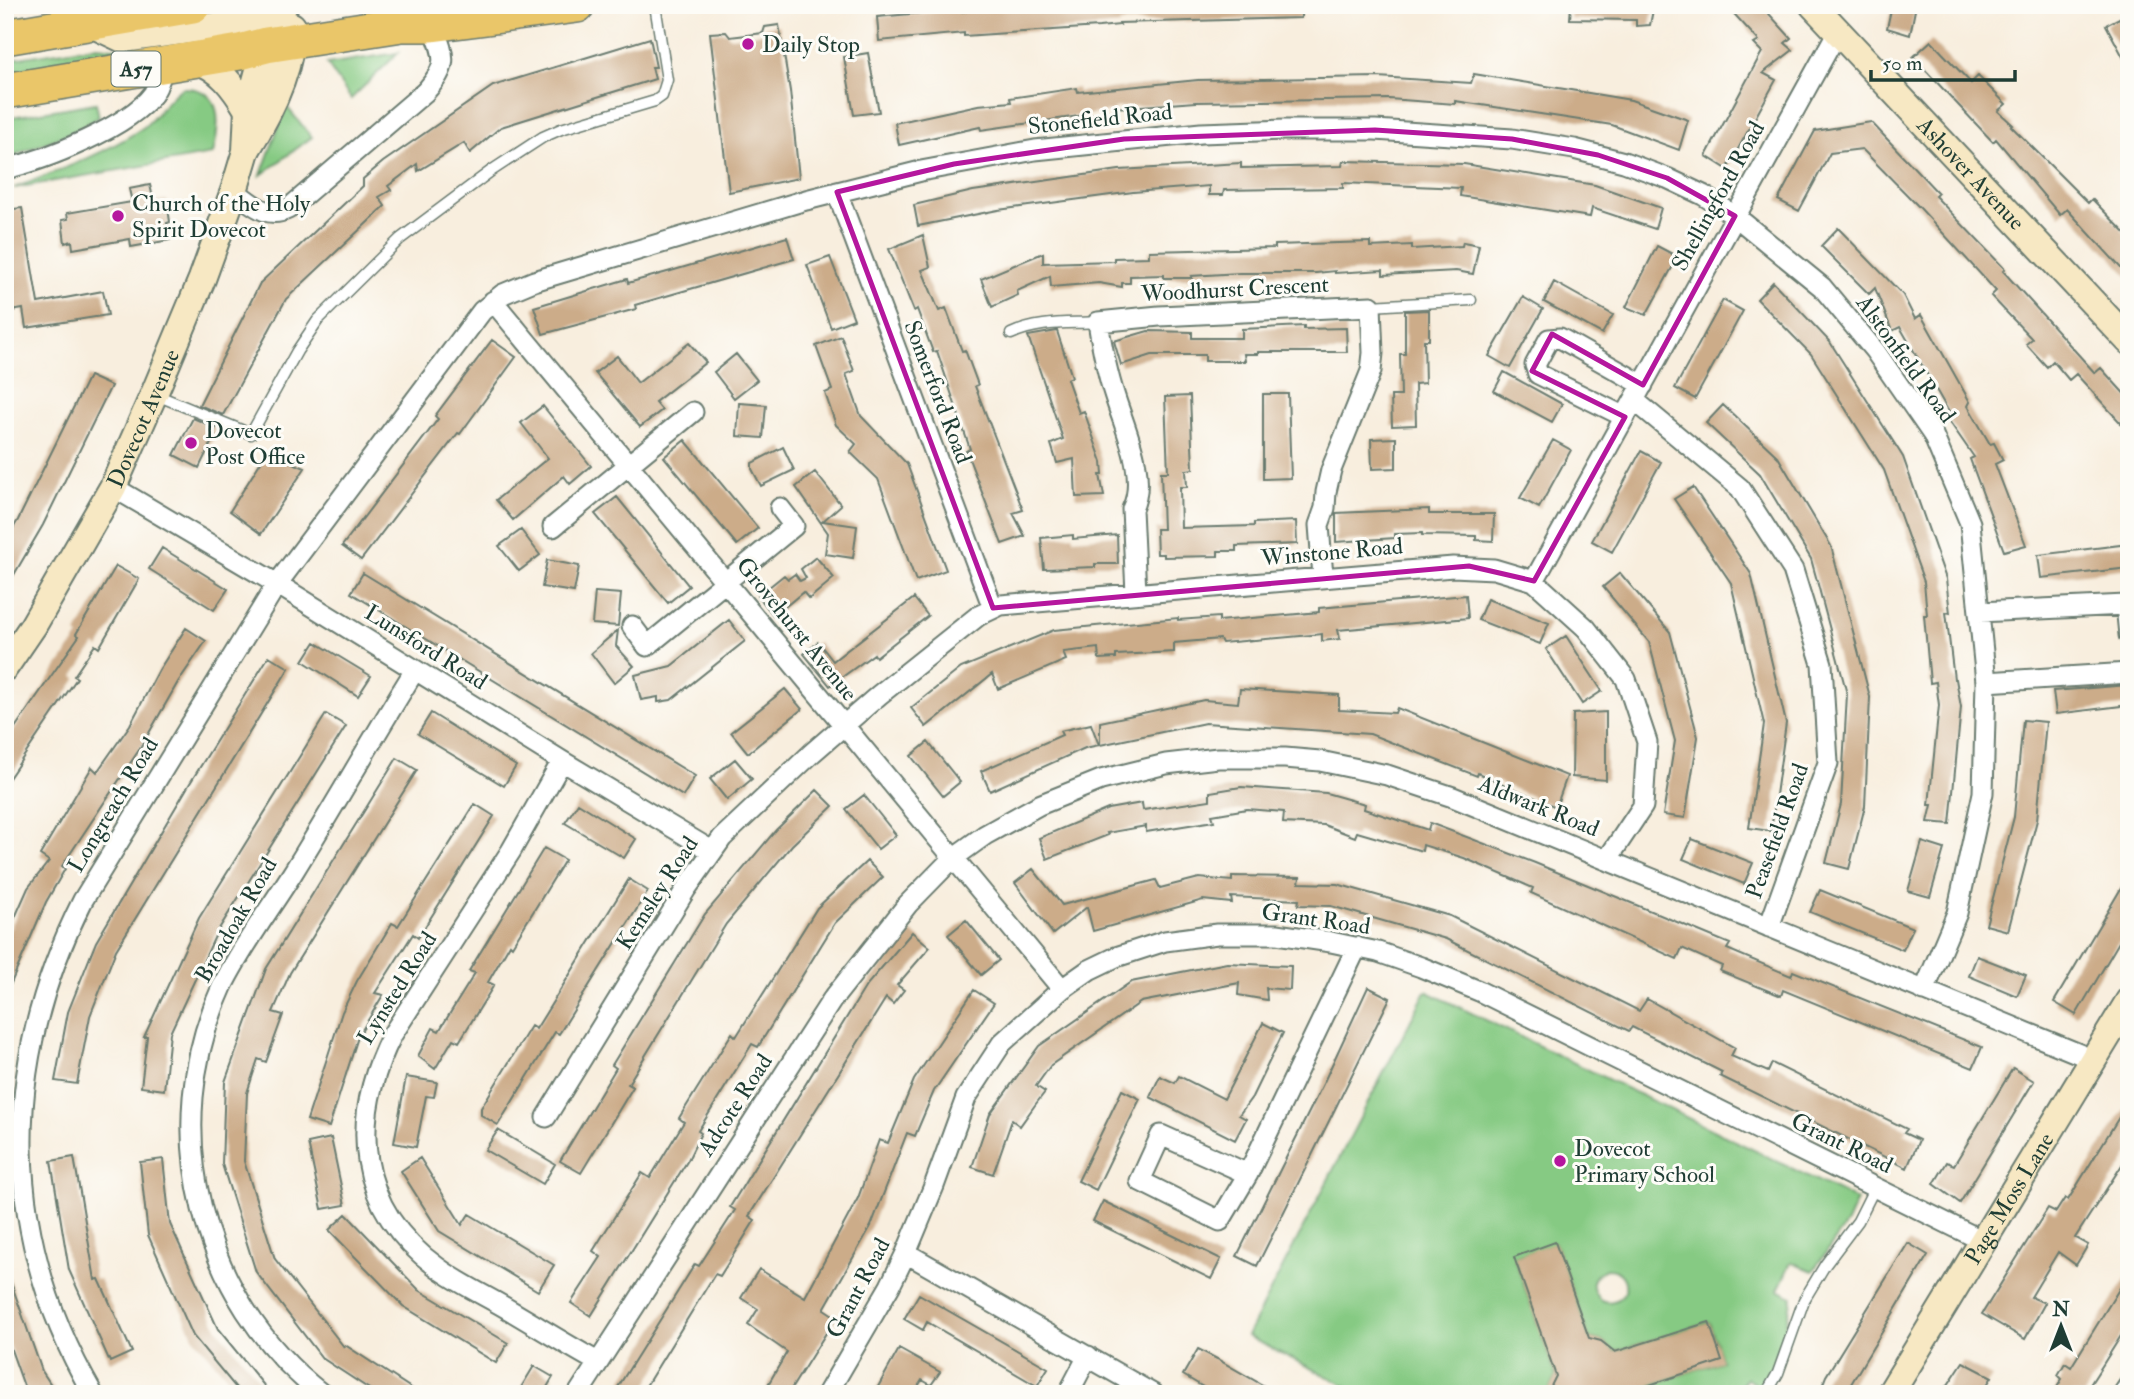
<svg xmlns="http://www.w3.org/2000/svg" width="2134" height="1399" font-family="'IM FELL Double Pica',serif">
	<rect width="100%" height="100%" fill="#fdfcf7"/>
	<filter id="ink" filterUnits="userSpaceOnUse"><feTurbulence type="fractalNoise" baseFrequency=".0143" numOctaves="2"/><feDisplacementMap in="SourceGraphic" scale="14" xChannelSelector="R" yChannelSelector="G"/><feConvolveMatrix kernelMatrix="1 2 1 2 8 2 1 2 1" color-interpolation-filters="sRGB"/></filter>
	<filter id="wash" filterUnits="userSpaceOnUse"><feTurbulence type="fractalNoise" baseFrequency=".00686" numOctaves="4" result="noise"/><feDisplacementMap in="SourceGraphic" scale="28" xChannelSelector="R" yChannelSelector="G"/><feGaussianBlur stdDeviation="1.57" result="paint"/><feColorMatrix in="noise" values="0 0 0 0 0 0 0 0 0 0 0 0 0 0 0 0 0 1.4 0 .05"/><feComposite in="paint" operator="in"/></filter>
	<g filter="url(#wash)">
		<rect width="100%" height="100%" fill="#f8eede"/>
		<path fill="#86ca83" stroke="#52845c" stroke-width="2" fill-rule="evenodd" d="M96 46 117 48 123 57 5 78V60Z
			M398 53 351 99 327 64Z
			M182 88C225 87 220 125 213 154L14 188C58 171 105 154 144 127 159 115 166 99 182 88Z
			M96 103 99 117 73 132 5 159V118Z
			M286 106 312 137 261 175Z
			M1426 991 1857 1200 1847 1223 1813 1271 1791 1262 1778 1290 1792 1297C1785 1330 1779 1361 1761 1389L1747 1378 1734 1394H1622L1722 1361 1709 1322 1615 1352 1601 1341 1589 1338 1555 1243 1514 1257 1556 1376 1547 1394H1362L1247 1336ZM1606 1269C1620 1269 1627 1278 1625 1291 1619 1301 1611 1304 1601 1300 1588 1289 1591 1274 1606 1269Z"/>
		<g id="blocks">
			<path fill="#ccac89" d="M1053 5H1301V18L1119 23 1120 25 1099 27 964 36V33L879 41 877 17 956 10V12Z
				M1571 5H1654L1650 25 1636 26V20L1570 19Z
				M1726 5H1761L1791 38 1785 43 1793 50 1763 73 1776 80 1727 169 1706 156 1762 52 1754 44 1759 41Z
				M1892 5H1916L1910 35 1887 28Z
				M2129 13V68L2106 25Z
				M779 25 790 91 799 178 729 192 710 33 726 32 730 37 763 33 765 27Z
				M650 38 656 67H652L655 79 501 127 470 153 464 143 418 171 417 164 388 186 391 190 379 197 385 206 286 299 223 415 199 405 260 283 363 186V179L383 162 493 86Z
				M1931 41 1971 83 1978 76 2006 104 1998 111 2013 125 2011 126 2088 203 2092 199 2129 237V277L2067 209 2060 215 1996 139 1993 142 1913 57Z
				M868 53 879 112 854 115 844 57Z
				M1474 74 1631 100 1688 120 1679 150 1612 125 1455 101V104L1389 99 1196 102 1114 108V111L981 130 980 127 899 145 895 123 978 105 1011 102 1010 98 1077 88 1078 92 1198 80 1378 77 1471 83Z
				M1871 122 1938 193 1935 196 2005 269 2003 271 2095 373 2101 368 2129 399V432L2076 374 2069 380 2053 361 2047 367 2026 344 2032 339 1991 296 1996 291 1920 208 1862 149 1830 153 1799 211 1778 200 1815 131Z
				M1343 161 1464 164 1595 185 1661 208 1655 229 1592 208 1590 217 1460 196 1461 188 1343 183V188L1224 190 1223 195H1209V186L1133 192 998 210 918 226 914 205 973 191 1119 170 1241 163V168L1342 166Z
				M150 185 154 202 167 200 170 222 167 223 170 240 131 247 130 239 73 249 72 241 65 243 62 220 68 219 67 213 132 202 129 189Z
				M22 208 38 303 103 291 108 315 26 328 23 309 5 312V210Z
				M1838 228 1903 295 1915 319 1921 315 1970 402 1968 406 1990 444 1994 443 2003 460 1995 464 2026 545 2004 551 1970 459 1974 457 1947 418 1950 414 1900 327 1892 331 1875 288 1869 294 1821 246Z
				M923 235 930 267 922 270 939 311 946 308 962 351 965 350 978 385 975 386 1023 510 1013 513 1025 536 1002 544 966 451 970 449 937 351 933 352 917 309 914 311 889 249Z
				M787 237 794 259 635 305 636 309 543 334 534 307 627 279 628 283 671 271Z
				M1370 242V247L1412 245V249L1462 246 1463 242 1479 245 1473 274 1456 271 1383 275V270L1335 273V271L1316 273H1240L1191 276 1192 278H1164V275L1130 276V283H1122V287L1099 283 1051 287 1050 276 1017 291 1018 295 992 307 981 279 1043 253V263L1114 261V258L1149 257V251L1275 248V245Z
				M1657 246 1678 257 1646 315 1626 307Z
				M830 257 854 319 831 328 807 265Z
				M1554 282 1613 315 1602 334 1544 302Z
				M1773 282 1830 342 1903 457 1946 579 1950 613 1946 612 1954 679H1956L1961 707 1950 824 1928 822 1932 805H1929L1939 705 1936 682 1930 683 1924 615H1927L1924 582 1884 470 1811 354 1757 299Z
				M1523 297 1543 309 1510 368 1489 356Z
				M1723 300 1743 311 1695 399 1675 388Z
				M1429 310V340H1424L1425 383 1415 384 1416 425 1392 426 1391 396H1401L1400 354H1405V311Z
				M1304 326V329L1346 328 1347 352H1258V354H1244L1245 361H1205V355H1152L1121 365 1114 341 1148 331 1192 332V338H1242V329Z
				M1057 331 1072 377 1067 379 1079 413 1084 411 1102 462 1103 475H1100L1104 496 1076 497 1074 459 1057 463 1051 444 1063 439 1028 336Z
				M841 336 854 371 846 374 861 416 907 464 946 570 916 581 878 479 850 452 856 444 836 425 825 393 832 390 816 346Z
				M492 340 516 357 460 434 458 433 361 560 342 546 438 419 435 416Z
				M689 343 706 362 655 402 662 410 640 427 595 373 617 356 638 383Z
				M736 354 757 380 734 398 714 372Z
				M1504 372 1562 404 1552 422 1494 391Z
				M89 376 111 386 43 525 5 590V542L18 520Z
				M1263 394H1288L1291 478 1263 479Z
				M1190 396 1193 469 1186 470 1187 487H1180L1181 528 1254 526V523L1296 521 1297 544 1236 546V551H1218V556L1164 557V554H1157L1156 529H1163L1161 472H1168L1165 397Z
				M739 403 766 405 763 438 737 436Z
				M1723 405 1778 457 1831 546 1870 697 1865 806 1849 869 1826 863 1841 804 1847 694 1816 577 1811 559 1760 474 1706 423Z
				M543 406 591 466 570 484 564 476 513 520 496 500 548 458 521 423Z
				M193 418 216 428 213 433 215 435 199 468 174 455Z
				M1396 438V468L1372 469 1371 439Z
				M685 440 758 528 737 545 664 457Z
				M1553 440 1571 450 1539 508 1520 498Z
				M783 447 794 470 761 486 752 469V463Z
				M1641 451 1661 462 1612 552 1592 541Z
				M267 452 305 468 261 534 230 511Z
				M815 472 841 505 823 521 857 526 853 558 825 554 828 533 796 487Z
				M1693 487 1751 574 1786 723 1771 831 1749 828 1764 724 1731 583 1674 499Z
				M617 497 689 586 668 603 595 514Z
				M1429 509V514H1494L1493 541 1476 540V536L1422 535V533L1395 534V538L1336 542V513Z
				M521 530 540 555 519 571 499 546Z
				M1073 535V539L1117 535 1118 564H1095V567L1044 569 1041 538Z
				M2129 544V568L2041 578 2038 555Z
				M162 548 228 589 214 610 149 569Z
				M816 557 834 578 809 599 803 592 774 616 758 596 784 575 788 579 795 574 800 581 806 578 801 569Z
				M547 560 579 566 574 592 542 587Z
				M116 566 139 579 99 648 95 645 74 676 77 678 5 784V742L79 636 76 634Z
				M363 573 695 776 683 796 351 593Z
				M1620 573 1670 632 1698 737 1685 818 1663 815 1675 741 1649 642 1603 587Z
				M595 592 621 594 618 626 592 624Z
				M1466 595 1468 618 1338 630 1340 639 1322 641V634L1222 643 1220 639 1174 643V652L1116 655V658L1099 659 1098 648 1063 652 1066 660 998 689 992 674 926 727 911 708 961 668 1054 630 1178 618V620L1219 617V621L1319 612V608Z
				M914 598 928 616 876 657 874 654 830 686 804 654 818 642 833 661Z
				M1487 599 1549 623 1540 644 1478 620Z
				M729 620 745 641 671 700 658 702V697L641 700 635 675 671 666Z
				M186 628 206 641 178 682 141 747 62 866 65 869 46 902 5 997V940L28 888 49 861 40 855 92 767 97 772 130 725 159 670Z
				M618 630 616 646 634 666 614 683 591 653Z
				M1566 636 1602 691 1582 704 1546 649Z
				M315 642 371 676 358 696 303 661Z
				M269 656 289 668 116 950 90 1016 77 1084 55 1081 68 1012 96 942 187 788Z
				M2129 685V705L2056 714 2053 691Z
				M785 689 802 709 748 753 731 732Z
				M1240 689 1339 695V710L1395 713 1397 708 1567 776 1556 807 1478 773 1477 776 1370 734 1205 723 1100 745V722L1204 700 1238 703Z
				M1606 712V780L1572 777 1573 714Z
				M431 713 516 766 504 786 418 734Z
				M326 714 346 726 217 932 170 1033 164 1090 141 1087 147 1037H144L199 918Z
				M2023 720 2046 722 2037 820 2008 931 1986 925 2014 817Z
				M1091 724 1099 745 1085 748 990 791 981 771 1062 735 1060 731Z
				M928 742 960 782 943 796 911 756Z
				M397 758 417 770 290 973 273 1012 283 1015 266 1062 258 1059 247 1093 244 1161 275 1259 344 1347 345 1345 420 1394H377L322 1358 256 1272 222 1164 225 1082 266 969Z
				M735 759 752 779 727 800 710 779Z
				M1241 787 1326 793 1365 804 1364 809 1428 830 1430 823 1535 863 1730 944 1727 949 1791 976 1793 971 1982 1047 1973 1068 1783 990 1781 996 1720 971 1722 966 1682 948 1677 959 1531 893 1533 888 1464 858 1423 845 1422 851 1357 832 1355 837 1324 825 1283 823 1284 812 1247 809 1212 815 1214 821 1146 832V826L1107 833 1108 835 1047 859 1039 838 1108 809 1142 803 1143 810 1210 800V792Z
				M817 790 833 806 792 845 726 924 628 1084 633 1087 581 1173 560 1161 616 1068 612 1065 705 914 776 830Z
				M864 795 896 835 878 849 846 809Z
				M578 803 636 839 624 858 565 823Z
				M475 804 494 816 418 938 413 934 375 993 383 995 358 1037 329 1127 307 1120 342 1012 357 981 392 923 398 926Z
				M1692 839 1753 863 1744 884 1683 859Z
				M1922 842 1944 849 1930 897 1908 891Z
				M544 848 565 860 512 946 510 944 488 982 494 985 459 1042 453 1039 435 1069 418 1056 433 1028 439 1031 475 973 469 971Z
				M867 861 883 877 835 923 758 1047 752 1044 698 1131 701 1133 688 1160 591 1316 571 1303 601 1257 593 1251 642 1173 650 1178 684 1122 679 1118 732 1033 736 1037 817 908Z
				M1033 869 1062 905 1156 880 1160 888 1199 878 1232 881V876L1300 877 1299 883 1337 884 1450 916 1639 1011 1647 999 1735 1048 1731 1056 1768 1072 1772 1063 1907 1129 1904 1133 1919 1140 1907 1168 1720 1076 1722 1072 1632 1027 1629 1031 1446 939 1331 906 1298 905 1299 900 1231 897 1232 903 1203 900 1093 931 1087 907 1053 934 1015 883Z
				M2129 875V925L2076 1015 2054 1002Z
				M629 879 648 891 559 1034 555 1032 498 1125 481 1115V1108L531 1026 536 1029Z
				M1820 890 1913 928 1903 950 1810 912Z
				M966 920 999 960 981 975 948 935Z
				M912 932 930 947 897 985 904 990 893 1004 886 998 749 1216 755 1220 720 1276 715 1274 641 1394H622L624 1389 618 1387 695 1264 699 1266 735 1210 730 1207 866 986Z
				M1977 956 2026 975 2017 996 1969 976Z
				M1227 963 1291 966 1290 990 1266 988 1267 1000 1238 995 1239 983 1141 1002 1051 1065 1036 1086 1045 1092 1035 1105 1020 1126 1012 1120 993 1174 972 1167 990 1114 1039 1046 1131 982Z
				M1368 987 1390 998 1257 1266 1237 1256 1323 1084Z
				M974 990 994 1003 934 1091 915 1136 907 1133 871 1226 824 1309 836 1317 788 1394H776L766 1388 787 1352 748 1325 758 1309 741 1298 759 1269 805 1297 858 1198 879 1140 888 1143 914 1080Z
				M1263 1023 1283 1033 1252 1097 1239 1115 1246 1119 1235 1140 1150 1097 1160 1076 1175 1083 1179 1076 1224 1099Z
				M2013 1068 2034 1081 1960 1203 1934 1184 1947 1162 1954 1165Z
				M406 1077 437 1082 434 1097 426 1096 416 1147 394 1143Z
				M1122 1090 1140 1099 1096 1190 1078 1181Z
				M2129 1101V1154L2075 1238 2088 1245 2076 1265 2058 1252 2031 1297 2045 1303 2025 1339 1982 1314 2048 1208 2056 1212 2065 1198 2068 1200Z
				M498 1130 555 1164 543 1184 485 1150Z
				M331 1138 345 1205 322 1209 308 1143Z
				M74 1157 95 1280 99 1279 132 1352 110 1362 69 1270 51 1161Z
				M420 1158 462 1225 469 1214 554 1265 538 1291 439 1231 401 1171Z
				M163 1159 170 1224 218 1329 271 1394H241L193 1336 148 1235 140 1162Z
				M1103 1201 1221 1259 1211 1279 1093 1221Z
				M346 1214 419 1290 508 1343 496 1363 403 1306 329 1230Z
				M1555 1242 1589 1338 1601 1341 1615 1352 1709 1322 1722 1361 1622 1394H1547L1556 1376 1514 1257Z
				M1908 1243 1928 1255 1845 1394H1819L1826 1376Z
				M2129 1273V1323L2102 1366 2084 1394H2053L2062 1379 2058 1375 2065 1363 2071 1367Z
				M8 1274 42 1371 57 1394H29L24 1386 5 1333V1275Z
				M919 1294 1048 1368 1037 1386 927 1322 923 1330 904 1319Z
				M899 1349 940 1372 931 1385 922 1380 913 1394H874Z
				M1198 1349 1217 1359 1278 1394H1215L1183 1375Z
				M1963 1362 1992 1377 1981 1394H1942Z
				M534 1366 553 1377 543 1394H517Z"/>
		</g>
	</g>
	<g filter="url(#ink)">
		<use href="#blocks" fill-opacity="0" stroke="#6b7b70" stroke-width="2"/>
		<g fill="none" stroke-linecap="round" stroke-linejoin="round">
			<defs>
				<path id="lane" d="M1371 306 1471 300
					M1011 334C1040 321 1066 324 1098 322
					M154 394 251 434 297 351 318 320 400 239 491 171 543 137 561 129 655 101 662 96 667 80 655 5
					M1766 1394 1778 1373 1804 1300 1825 1265 1858 1221 1875 1187"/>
				<path id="street" d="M5 169C45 160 129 127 153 94 159 85 161 75 163 64
					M234 191C252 203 266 220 288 209L425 92C450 64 445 57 432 24
					M837 192 993 608
					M493 301 1062 989
					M1634 400 1740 488 1793 570 1822 664 1828 763 1769 927
					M1625 417 1538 374 1535 365 1549 339 1560 338 1643 385
					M113 487 277 584 562 761 712 851
					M553 527 693 412
					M1534 581 1838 31
					M1136 593 1132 509C1148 477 1125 429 1115 397 1107 373 1102 347 1098 322L1159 316 1371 306 1373 353 1371 371 1331 470 1326 492 1325 508 1319 525 1323 577
					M1979 612 2126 605 2129 635
					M632 626 647 646 794 526 780 508
					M1986 682 2129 673
					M562 761 511 851 392 1035C349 1120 356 1208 437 1267 457 1282 480 1293 501 1305 534 1324 565 1344 598 1362
					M546 1117 686 889 722 838 812 753 879 695 978 616 1001 605 1453 567 1494 569 1534 581 1586 628 1626 679 1647 742 1643 806 1607 860
					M1248 1174 1161 1135 1140 1181 1220 1221 1248 1174 1357 947
					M906 1253 1153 1394
					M93 1394C0 1234 0 1064 83 900L277 584 482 311 503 294 534 281 806 200 921 171 1035 150 1201 133 1285 130H1375L1512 139 1574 149 1624 162 1667 178 1703 195 1735 216 1822 287 1875 351 1933 435 1970 523 1986 682 1983 793 1957 913 1924 991
					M322 1394C200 1300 157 1128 222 987 241 948 268 912 292 874 334 807 373 737 415 670
					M578 1394 832 1000 908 904 953 858 985 835 1039 805 1101 780 1166 764 1218 758H1285L1320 761 1387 775 1453 797 2094 1060
					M827 1394 890 1286 906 1253 934 1186 966 1098 1002 1043 1062 989 1089 970 1116 957 1165 941 1217 934H1277L1331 942 1378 952 1421 967 1479 991 1983 1241
					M1068 1394 1088 1356
					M2123 1394 2129 1385"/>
				<g id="secondary">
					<path id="s1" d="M1813 5 2129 341"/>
					<path d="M89 23 123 39 253 21 268 22 287 34"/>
					<path d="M194 59C221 68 234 87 248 110"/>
					<path d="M247 149C269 114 292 68 292 26"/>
					<path id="s2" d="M5 667 33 626 113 487 154 394 202 279 234 191 246 151 248 110 266 45 284 5"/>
					<path id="s3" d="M1890 1394 2129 1001"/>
				</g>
				<path id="highway" d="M5 37 193 5
					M5 91 240 52 266 45 402 24H432L577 5"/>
			</defs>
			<use href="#lane" stroke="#6b7b70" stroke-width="13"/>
			<use href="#street" stroke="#6b7b70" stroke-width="23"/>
			<use href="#secondary" stroke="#6b7b70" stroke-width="30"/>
			<use href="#highway" stroke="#6b7b70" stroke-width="38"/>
			<use href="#lane" stroke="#fff" stroke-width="10"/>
			<use href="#street" stroke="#fff" stroke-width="19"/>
			<use href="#secondary" stroke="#f7e8c3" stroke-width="26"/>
			<use href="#highway" stroke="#eac669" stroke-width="35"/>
		</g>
	</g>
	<path fill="none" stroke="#b5179e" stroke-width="5" stroke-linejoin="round" d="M1375 130 1512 139 1598 155 1667 178 1735 216 1643 385 1552 334 1532 371 1625 417 1534 581 1469 566 993 608 837 192 954 164 1124 139Z"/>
	<g fill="#b5179e" stroke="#fdfcf7" stroke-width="2.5">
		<circle cx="748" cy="44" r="7"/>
		<circle cx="118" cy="216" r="7"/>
		<circle cx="191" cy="443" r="7"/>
		<circle cx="1560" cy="1161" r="7"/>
	</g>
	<g text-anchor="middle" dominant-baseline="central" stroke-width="6" stroke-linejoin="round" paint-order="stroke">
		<rect fill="#fdfcf7" stroke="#62766e" stroke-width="2" x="111.5" y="51.5" width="49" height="35" rx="5"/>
		<g font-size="21" font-weight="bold" fill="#1f3d34">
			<text x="136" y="69">A57</text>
		</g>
		<g font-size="23" fill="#1f3d34" stroke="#fdfcf7" text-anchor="start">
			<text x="762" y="44">Daily Stop</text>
			<text x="132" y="203">Church of the Holy<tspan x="132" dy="26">Spirit Dovecot</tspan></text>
			<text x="205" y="430">Dovecot<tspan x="205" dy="26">Post Office</tspan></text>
			<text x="1574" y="1148">Dovecot<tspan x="1574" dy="26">Primary School</tspan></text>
		</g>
		<g font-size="23" fill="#1f3d34" stroke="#fdfcf7">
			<text transform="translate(1100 119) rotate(-6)">Stonefield Road</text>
			<text stroke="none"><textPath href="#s1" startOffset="231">Ashover Avenue</textPath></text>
			<text transform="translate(1718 196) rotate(-61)">Shellingford Road</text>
			<text transform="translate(1235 289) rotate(-3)">Woodhurst Crescent</text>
			<text transform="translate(1906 359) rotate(54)">Alstonfield Road</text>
			<text transform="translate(938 392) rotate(69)">Somerford Road</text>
			<text stroke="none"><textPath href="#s2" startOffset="285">Dovecot Avenue</textPath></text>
			<text transform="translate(1332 552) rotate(-5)">Winstone Road</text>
			<text transform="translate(797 629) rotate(51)">Grovehurst Avenue</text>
			<text transform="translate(426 647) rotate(32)">Lunsford Road</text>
			<text transform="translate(113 805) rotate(-59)">Longreach Road</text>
			<text transform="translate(1539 806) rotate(22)">Aldwark Road</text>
			<text transform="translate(1777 831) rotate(-70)">Peasefield Road</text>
			<text transform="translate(657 893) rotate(-57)">Kemsley Road</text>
			<text transform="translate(1316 919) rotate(8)">Grant Road</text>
			<text transform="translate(236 920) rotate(-60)">Broadoak Road</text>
			<text transform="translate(397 988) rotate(-58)">Lynsted Road</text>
			<text transform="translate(735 1105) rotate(-57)">Adcote Road</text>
			<text transform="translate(1842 1143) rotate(26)">Grant Road</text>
			<text stroke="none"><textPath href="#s3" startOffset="229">Page Moss Lane</textPath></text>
			<text transform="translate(858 1288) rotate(-62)">Grant Road</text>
		</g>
	</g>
	<rect width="2134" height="1399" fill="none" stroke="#fdfcf7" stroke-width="28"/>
	<g transform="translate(2061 1326)" stroke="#fdfcf7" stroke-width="5" paint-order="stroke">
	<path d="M0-5L12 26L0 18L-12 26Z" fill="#1f3d34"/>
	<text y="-10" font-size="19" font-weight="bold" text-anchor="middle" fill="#1f3d34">N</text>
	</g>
	<path d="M1871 70v10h144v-10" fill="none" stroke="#1f3d34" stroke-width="3.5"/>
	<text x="1882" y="70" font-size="21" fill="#1f3d34" stroke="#fdfcf7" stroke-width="5" paint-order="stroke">50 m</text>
</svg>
